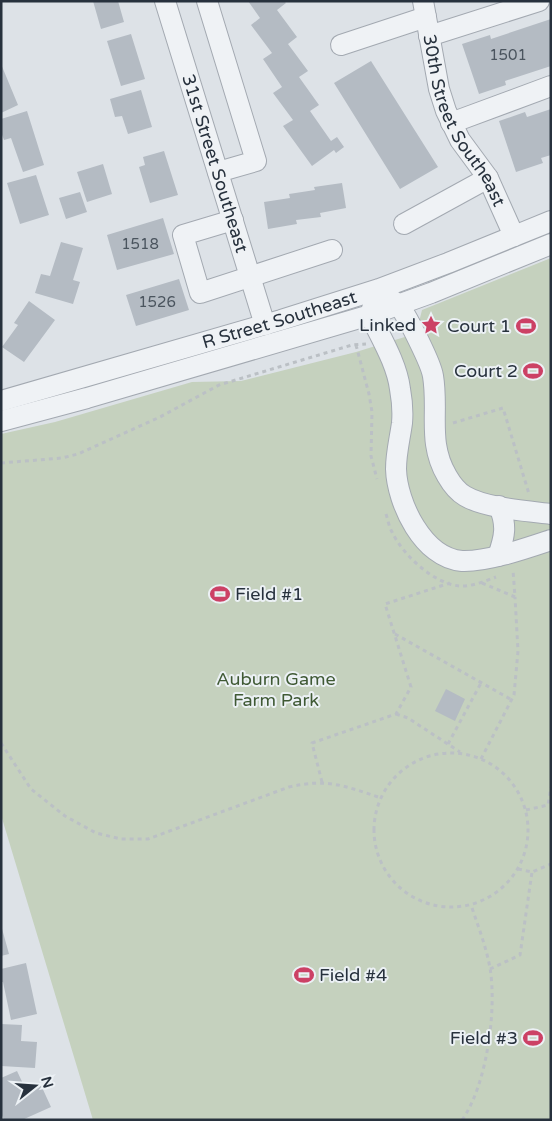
<svg xmlns="http://www.w3.org/2000/svg" width="552" height="1121" font-family="'Varela Round',sans-serif">
	<rect width="100%" height="100%" fill="#dde2e7"/>
	<path fill="#c5d1be" d="M551 258V1120H93L1 815V434L55 422 192 382 241 381 356 352 421 332 419 322 422 310Z"/>
	<path fill="#b4bbc3" d="M93 1H118L124 22 101 29Z
		M248 1H284L286 3 277 10 297 37 288 44 308 71 299 77 319 105 310 111 331 141 337 137 344 147 336 153 334 150 312 166 283 126 293 120 273 93 282 87 263 59 272 53 251 25 260 18Z
		M551 19V66L505 81 506 85 479 94 462 44 490 35 491 39Z
		M131 34 145 79 121 86 107 41Z
		M371 61 438 167 400 189 334 83Z
		M1 64 18 105 1 113Z
		M141 90 152 127 128 134 122 116 115 117 110 99Z
		M551 109V155L541 158 543 163 516 172 499 121 525 112 527 117Z
		M27 111 44 165 23 172 11 138 4 140 1 132V119Z
		M164 151 178 195 150 203 139 167 145 165 143 157Z
		M103 164 112 194 87 202 77 172Z
		M36 175 49 215 20 224 7 183Z
		M342 183 346 208 320 213 321 217 296 220 297 224 268 229 264 202 290 198 289 194 315 190 314 187Z
		M80 192 87 212 66 219 59 198Z
		M163 218 174 254 117 270 107 235Z
		M61 242 83 248 73 280 80 282 73 304 35 293 41 274 50 276Z
		M179 279 189 310 136 326 126 295Z
		M29 301 55 320 24 362 2 347 18 325 14 323Z
		M446 689 465 699 455 721 435 711Z
		M1 925 9 954 1 956Z
		M26 963 37 1014 11 1020 3 982H1V969Z
		M1 1024 22 1025 21 1041 37 1042 35 1068 1 1066Z
		M17 1071 26 1090 40 1083 51 1107 22 1120H4L1 1113V1078Z"/>
	<g fill="none" stroke-linecap="round" stroke-linejoin="round">
		<defs>
			<g id="minor">
				<path id="s1" d="M165 1 265 325"/>
				<path d="M207 1 256 161 218 172"/>
				<path id="s2" d="M423 1 439 89 446 111 460 140 488 178 514 236"/>
				<path d="M429 36 539 1"/>
				<path d="M341 45 426 17"/>
				<path d="M451 123 551 86"/>
				<path d="M233 220 183 235 200 293 332 250"/>
				<path d="M404 224 488 178"/>
				<path d="M388 297C392 300 397 303 400 307 408 318 431 363 433 376 439 412 427 442 447 476 451 483 458 492 465 496 485 508 527 511 551 514"/>
				<path d="M374 303 370 315C381 338 397 364 400 389 402 400 403 412 402 423 400 438 396 453 396 469 397 503 423 558 462 561 487 562 527 548 551 540"/>
				<path id="s3" d="M1 401 281 320 379 289 448 263 551 221"/>
				<path d="M1 421 87 398 370 315 431 293 551 244"/>
				<path d="M498 556C505 536 507 525 499 506"/>
			</g>
		</defs>
		<use href="#minor" stroke="#a3a9b1" stroke-width="22"/>
		<path stroke="#bbc0c5" stroke-width="3" stroke-dasharray="4 4" stroke-linecap="butt" d="M356 345 369 394 372 412 371 456 377 479
			M453 423 503 408 529 494
			M1 463 62 458 78 454 160 417 219 385 352 345 366 344
			M386 514C388 520 389 527 392 532 403 555 433 583 459 586 471 587 485 581 496 577
			M482 583 515 597 513 570
			M395 634 512 700
			M396 714 408 718 460 752
			M1 743 31 789 65 816 96 833 121 839H148L289 787C327 778 345 786 381 798
			M448 744 481 683
			M374 830a77 77 0 1 1 154 0a77 77 0 1 1-154 0Z
			M481 759 514 695 518 651 515 597
			M322 782 312 743 396 714 411 687 385 604 450 583
			M526 810 548 805 551 787
			M518 869 532 872 551 864
			M490 969 520 955 532 872
			M462 1120C487 1085 497 1009 490 968 486 946 478 926 471 905"/>
		<use href="#minor" stroke="#eff2f5" stroke-width="20"/>
	</g>
	<defs>
		<symbol id="sight-bare" viewBox="-9 -9 18 18"><path d="M0-6L1.8-2.2L6-1.7L2.9 1.2L3.7 5.4L0 3.3L-3.7 5.4L-2.9 1.2L-6-1.7L-1.8-2.2Z" fill="#cc4165" stroke="#ecf1f5" stroke-width="2.5" paint-order="stroke"/></symbol>
		<symbol id="stadium-bare" viewBox="-9 -9 18 18"><path d="M0-5a6.5 5 0 1 0 0 10a6.5 5 0 1 0 0-10ZM-3.5-1.8h7v3.6h-7Z" fill="#cc4165" stroke="#ecf1f5" stroke-width="2.5" paint-order="stroke"/></symbol>
	</defs>
	<g fill-rule="evenodd">
		<use href="#sight-bare" x="417" y="311" width="28" height="28"/>
		<use href="#stadium-bare" x="512" y="312" width="28" height="28"/>
		<use href="#stadium-bare" x="519" y="357" width="28" height="28"/>
		<use href="#stadium-bare" x="206" y="580" width="28" height="28"/>
		<use href="#stadium-bare" x="290" y="961" width="28" height="28"/>
		<use href="#stadium-bare" x="519" y="1024" width="28" height="28"/>
	</g>
	<g text-anchor="middle" dominant-baseline="central" stroke-width="4" stroke-linejoin="round" paint-order="stroke">
		<g font-size="15" fill="#4a545e">
			<text x="508" y="55">1501</text>
			<text x="140" y="244">1518</text>
			<text x="157" y="302">1526</text>
		</g>
		<g font-size="18" fill="#27313d" stroke="#ecf1f5">
			<text stroke="none"><textPath href="#s2" startOffset="128">30th Street Southeast</textPath></text>
			<text stroke="none"><textPath href="#s1" startOffset="170">31st Street Southeast</textPath></text>
			<text stroke="none"><textPath href="#s3" startOffset="290">R Street Southeast</textPath></text>
		</g>
		<g font-size="18" fill="#27313d" stroke="#ecf1f5" text-anchor="end">
			<text x="416" y="325">Linked</text>
			<text x="511" y="326">Court 1</text>
			<text x="518" y="371">Court 2</text>
			<text x="235" y="594" text-anchor="start">Field #1</text>
			<text x="319" y="975" text-anchor="start">Field #4</text>
			<text x="518" y="1038">Field #3</text>
		</g>
		<g font-size="18" fill="#3f5934" stroke="#ecf1f5">
			<text x="276" y="679">Auburn Game<tspan x="276" dy="21">Farm Park</tspan></text>
		</g>
	</g>
	<rect width="552" height="1121" fill="none" stroke="#27313d" stroke-width="5"/>
	<g transform="translate(35 1086) rotate(73)" stroke="#ecf1f5" stroke-width="4" paint-order="stroke">
	<path d="M0-4L9 19L0 12L-9 19Z" fill="#27313d"/>
	<text y="-8" font-size="14" font-weight="bold" text-anchor="middle" fill="#27313d">N</text>
	</g>
</svg>
